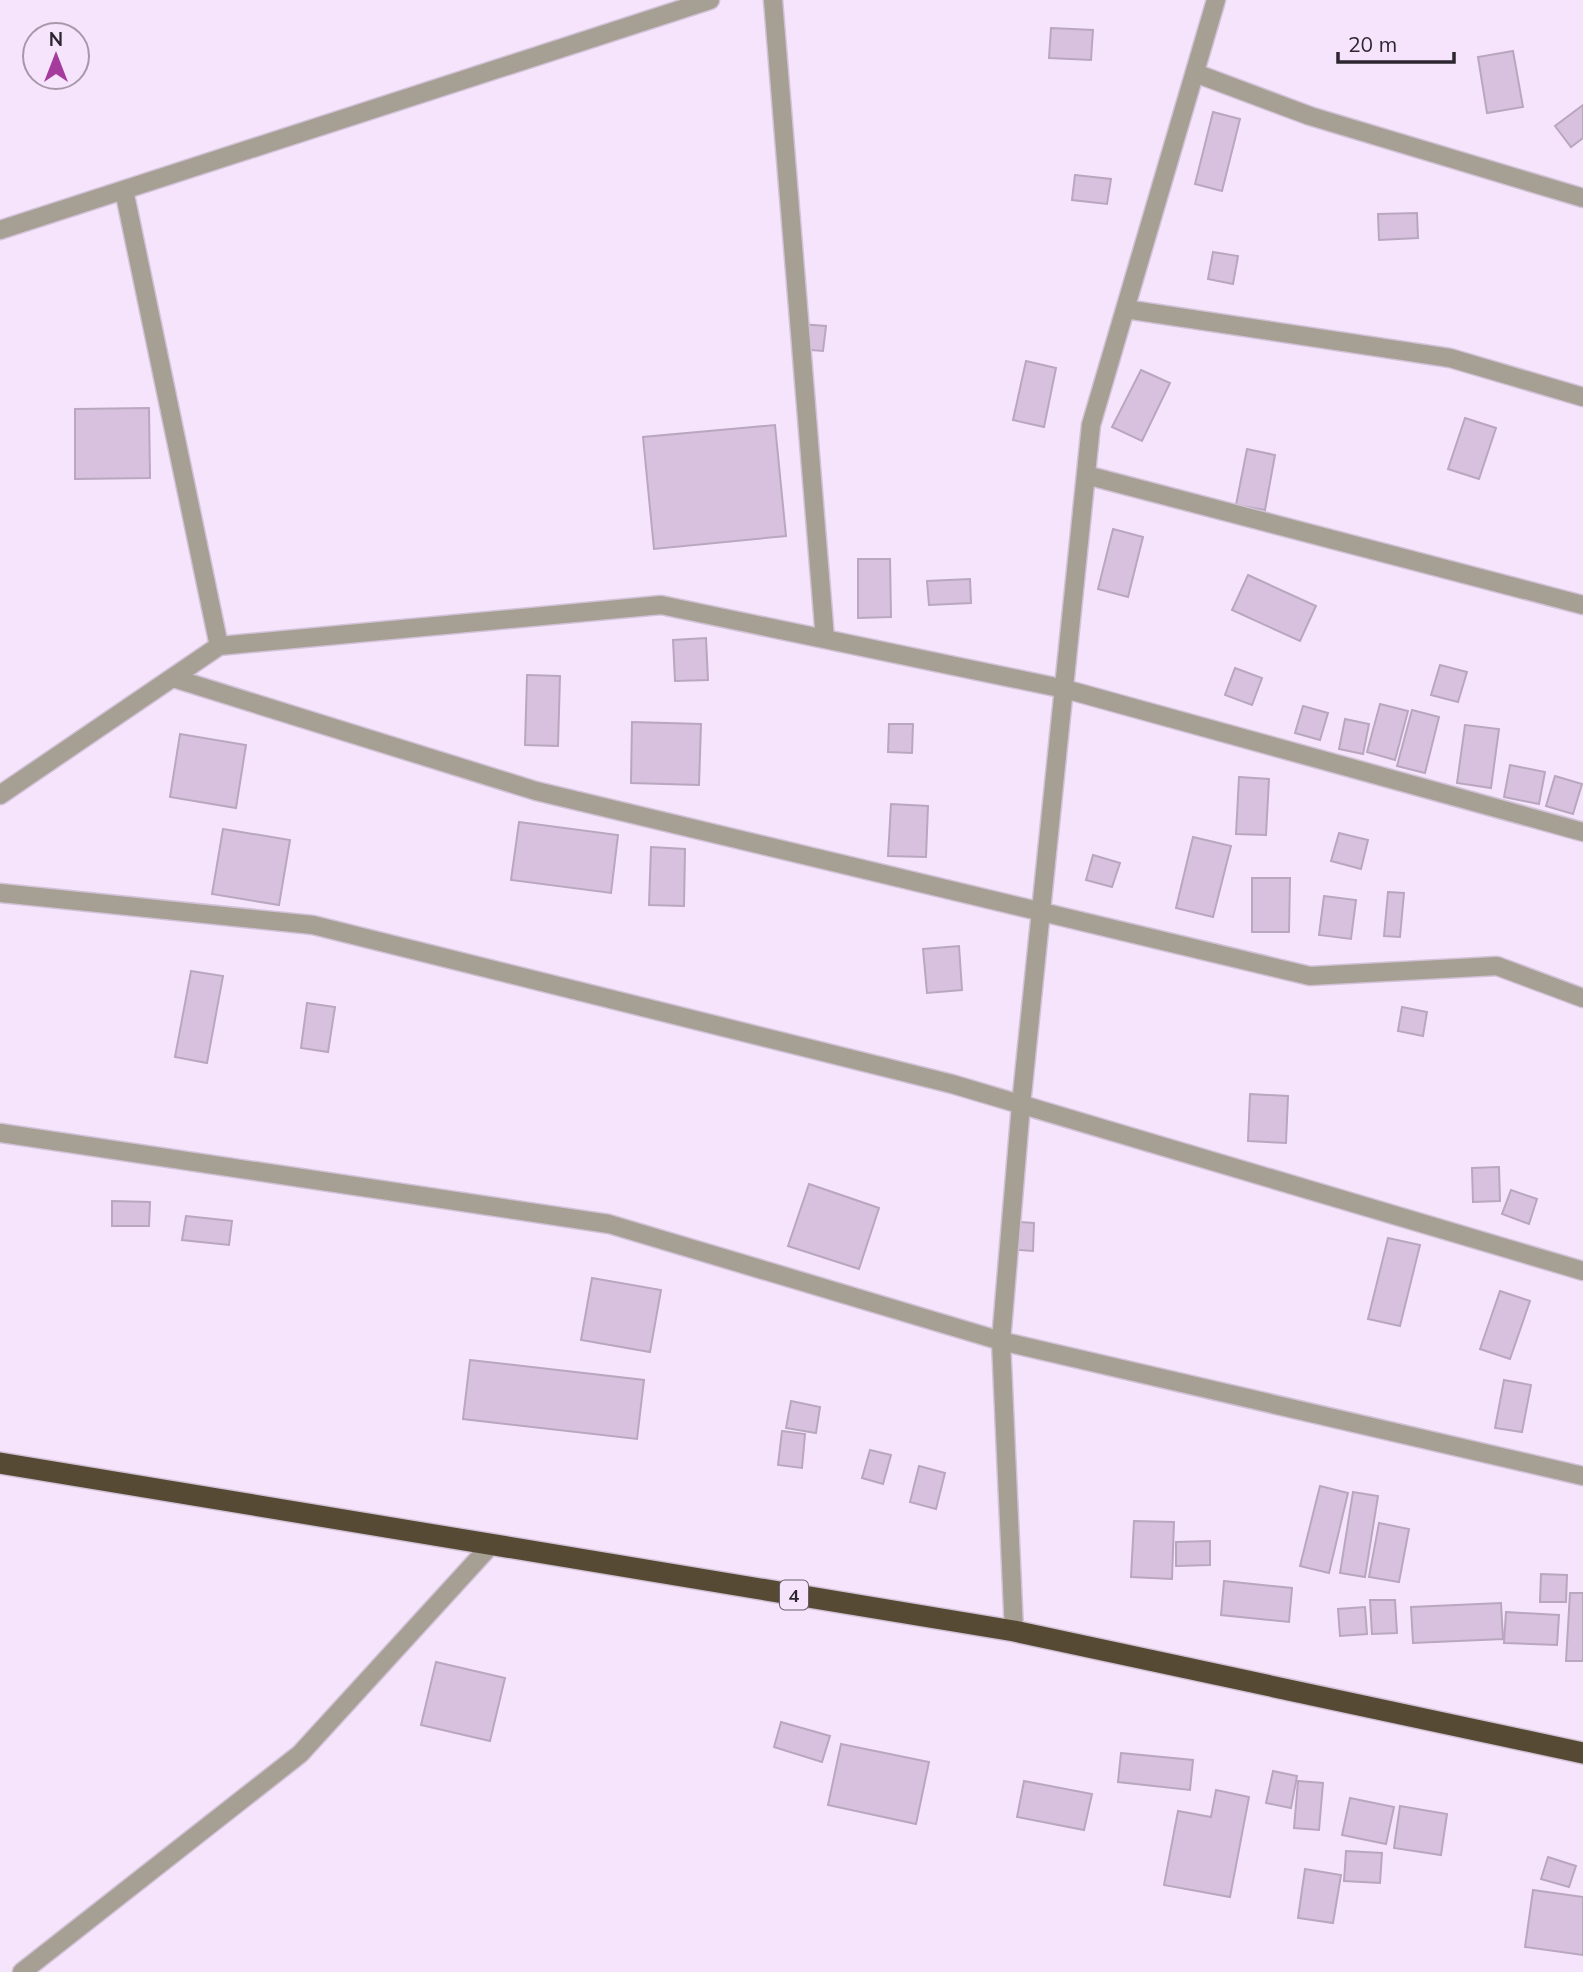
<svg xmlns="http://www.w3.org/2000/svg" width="1583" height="1972" font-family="Mulish,sans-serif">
	<rect width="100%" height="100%" fill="#f6e4fc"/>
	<path fill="#d8c1df" stroke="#b8a7be" stroke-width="2" d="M1051 28 1093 30 1091 60 1049 58Z
		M1513 51 1523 107 1487 113 1478 57Z
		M1583 105V138L1571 147 1555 126Z
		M1213 112 1240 119 1222 191 1195 184Z
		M1075 175 1111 179 1107 204 1072 200Z
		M1417 213 1418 238 1379 240 1378 214Z
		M1213 252 1238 256 1233 284 1208 279Z
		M800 324 826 326 823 351 798 349Z
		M1026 361 1056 368 1044 427 1013 420Z
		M1141 370 1170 383 1142 441 1112 427Z
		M149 408 150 478 75 479V409Z
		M1465 418 1496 428 1479 479 1448 469Z
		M775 425 786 536 654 549 643 437Z
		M1247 449 1275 455 1265 510 1236 505Z
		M1113 529 1143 537 1128 597 1098 589Z
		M858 559H890L891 617 858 618Z
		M1248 575 1316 606 1300 641 1232 610Z
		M970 579 971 603 929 605 927 581Z
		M706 638 708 680 675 681 673 640Z
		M1440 665 1467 672 1458 702 1431 695Z
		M1235 668 1262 678 1252 705 1225 695Z
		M527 675 560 676 558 746 525 745Z
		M1380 704 1408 711 1395 760 1367 752Z
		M1303 706 1328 713 1320 740 1295 733Z
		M1412 710 1439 717 1425 773 1397 766Z
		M1345 719 1369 724 1363 754 1339 749Z
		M632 722 701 724 699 785 631 783Z
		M889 724H913L912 753 888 752Z
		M1465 725 1499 729 1491 788 1457 783Z
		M180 734 246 745 236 808 170 797Z
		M1510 765 1545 772 1539 804 1504 797Z
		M1555 776 1582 784 1573 814 1546 806Z
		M1239 777 1269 779 1266 835 1236 834Z
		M891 804 928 806 926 857 888 856Z
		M519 822 618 835 611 893 511 880Z
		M223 829 290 840 279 905 212 894Z
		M1339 833 1368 840 1361 869 1331 861Z
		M1193 837 1231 846 1213 917 1176 908Z
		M651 847 685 849 684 906 649 905Z
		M1093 855 1120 863 1112 887 1086 880Z
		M1252 878H1290L1289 932H1252Z
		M1388 892 1404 893 1400 937 1384 936Z
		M1324 896 1356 900 1351 939 1319 935Z
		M959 946 962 990 927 993 923 949Z
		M191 971 223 976 207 1063 175 1057Z
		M307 1003 335 1007 328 1052 301 1048Z
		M1402 1007 1427 1012 1423 1036 1398 1031Z
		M1250 1094 1288 1096 1286 1143 1248 1141Z
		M1499 1167 1500 1201 1473 1202 1472 1168Z
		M809 1184 879 1208 859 1269 788 1246Z
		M1511 1190 1537 1199 1529 1224 1502 1214Z
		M112 1201 150 1202 149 1226H112Z
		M186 1216 232 1221 229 1245 182 1240Z
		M1007 1221 1034 1223 1033 1251 1005 1249Z
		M1388 1238 1420 1245 1400 1326 1368 1319Z
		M592 1278 661 1290 650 1352 581 1340Z
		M1500 1291 1530 1301 1510 1359 1480 1349Z
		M470 1360 644 1380 637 1439 463 1419Z
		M1504 1380 1531 1385 1522 1432 1495 1428Z
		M791 1401 820 1407 816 1433 786 1428Z
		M782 1431 805 1434 802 1468 778 1465Z
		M870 1450 891 1455 883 1484 862 1478Z
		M919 1466 945 1473 936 1509 910 1502Z
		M1320 1486 1348 1493 1329 1573 1300 1566Z
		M1353 1492 1378 1496 1365 1577 1340 1573Z
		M1134 1521 1174 1522 1172 1579 1131 1577Z
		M1379 1523 1409 1529 1399 1582 1369 1577Z
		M1210 1541V1565L1176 1566V1542Z
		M1541 1574 1567 1575 1566 1602H1540Z
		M1224 1581 1292 1588 1289 1622 1221 1615Z
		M1570 1593H1583V1661H1566Z
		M1370 1600H1395L1397 1633 1372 1634Z
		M1501 1603 1503 1639 1413 1643 1411 1607Z
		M1365 1607 1367 1634 1340 1636 1338 1609Z
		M1506 1612 1559 1615 1557 1645 1504 1643Z
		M436 1662 505 1678 490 1741 421 1725Z
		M781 1722 830 1736 822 1762 774 1747Z
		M841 1744 929 1762 916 1824 828 1805Z
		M1121 1753 1193 1760 1190 1790 1118 1782Z
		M1273 1771 1297 1776 1291 1808 1266 1803Z
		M1024 1781 1092 1794 1084 1830 1017 1817Z
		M1298 1781 1323 1783 1319 1830 1294 1828Z
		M1216 1790 1249 1797 1230 1897 1164 1885 1178 1811 1211 1817Z
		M1350 1798 1394 1807 1386 1844 1342 1835Z
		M1400 1806 1447 1814 1441 1855 1394 1848Z
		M1346 1851 1382 1853 1380 1883 1344 1881Z
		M1548 1857 1576 1866 1569 1887 1541 1879Z
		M1305 1869 1341 1875 1333 1923 1298 1918Z
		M1533 1890 1583 1897V1955L1525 1947Z"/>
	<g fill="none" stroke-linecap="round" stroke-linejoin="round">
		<defs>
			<path id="street" d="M773 0 825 639
				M1195 73 1310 116 1583 198
				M124 190 219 646
				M0 230 710 0
				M1125 309 1450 358 1583 397
				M1086 475 1583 605
				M173 678 536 791 1310 976 1497 966 1583 998
				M0 795 219 646 661 605 1065 689 1583 832
				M0 893 313 925 952 1084 1583 1271
				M0 1133 609 1224 1001 1341 1583 1476
				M1014 1631 1001 1341 1021 1105 1091 425 1216 0
				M22 1972 300 1754 491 1545"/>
			<path id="highway" d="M0 1463 1014 1631 1583 1753"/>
		</defs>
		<use href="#street" stroke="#d2c2d7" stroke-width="21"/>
		<use href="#highway" stroke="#d2c2d7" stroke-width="24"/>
		<use href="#street" stroke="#a59f94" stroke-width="18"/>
		<use href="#highway" stroke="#564a34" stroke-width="21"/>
	</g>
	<g text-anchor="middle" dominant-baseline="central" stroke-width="6" stroke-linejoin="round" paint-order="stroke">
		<rect fill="#f6e4fc" stroke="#695f6c" stroke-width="2" x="780" y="1580.5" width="28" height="29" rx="5"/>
		<g font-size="18" font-weight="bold" fill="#2d262f">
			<text x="794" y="1595">4</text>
		</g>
	</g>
	<g transform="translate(56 56)"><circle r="33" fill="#f6e4fc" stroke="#a698aa" stroke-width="2"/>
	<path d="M0-5L12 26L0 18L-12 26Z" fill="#a43b9d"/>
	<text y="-10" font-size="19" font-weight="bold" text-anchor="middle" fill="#2d262f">N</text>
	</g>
	<path d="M1338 52v10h116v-10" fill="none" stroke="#2d262f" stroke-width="3.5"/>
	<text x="1348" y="52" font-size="21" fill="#2d262f" stroke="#f6e4fc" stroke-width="5" paint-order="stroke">20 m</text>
</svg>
